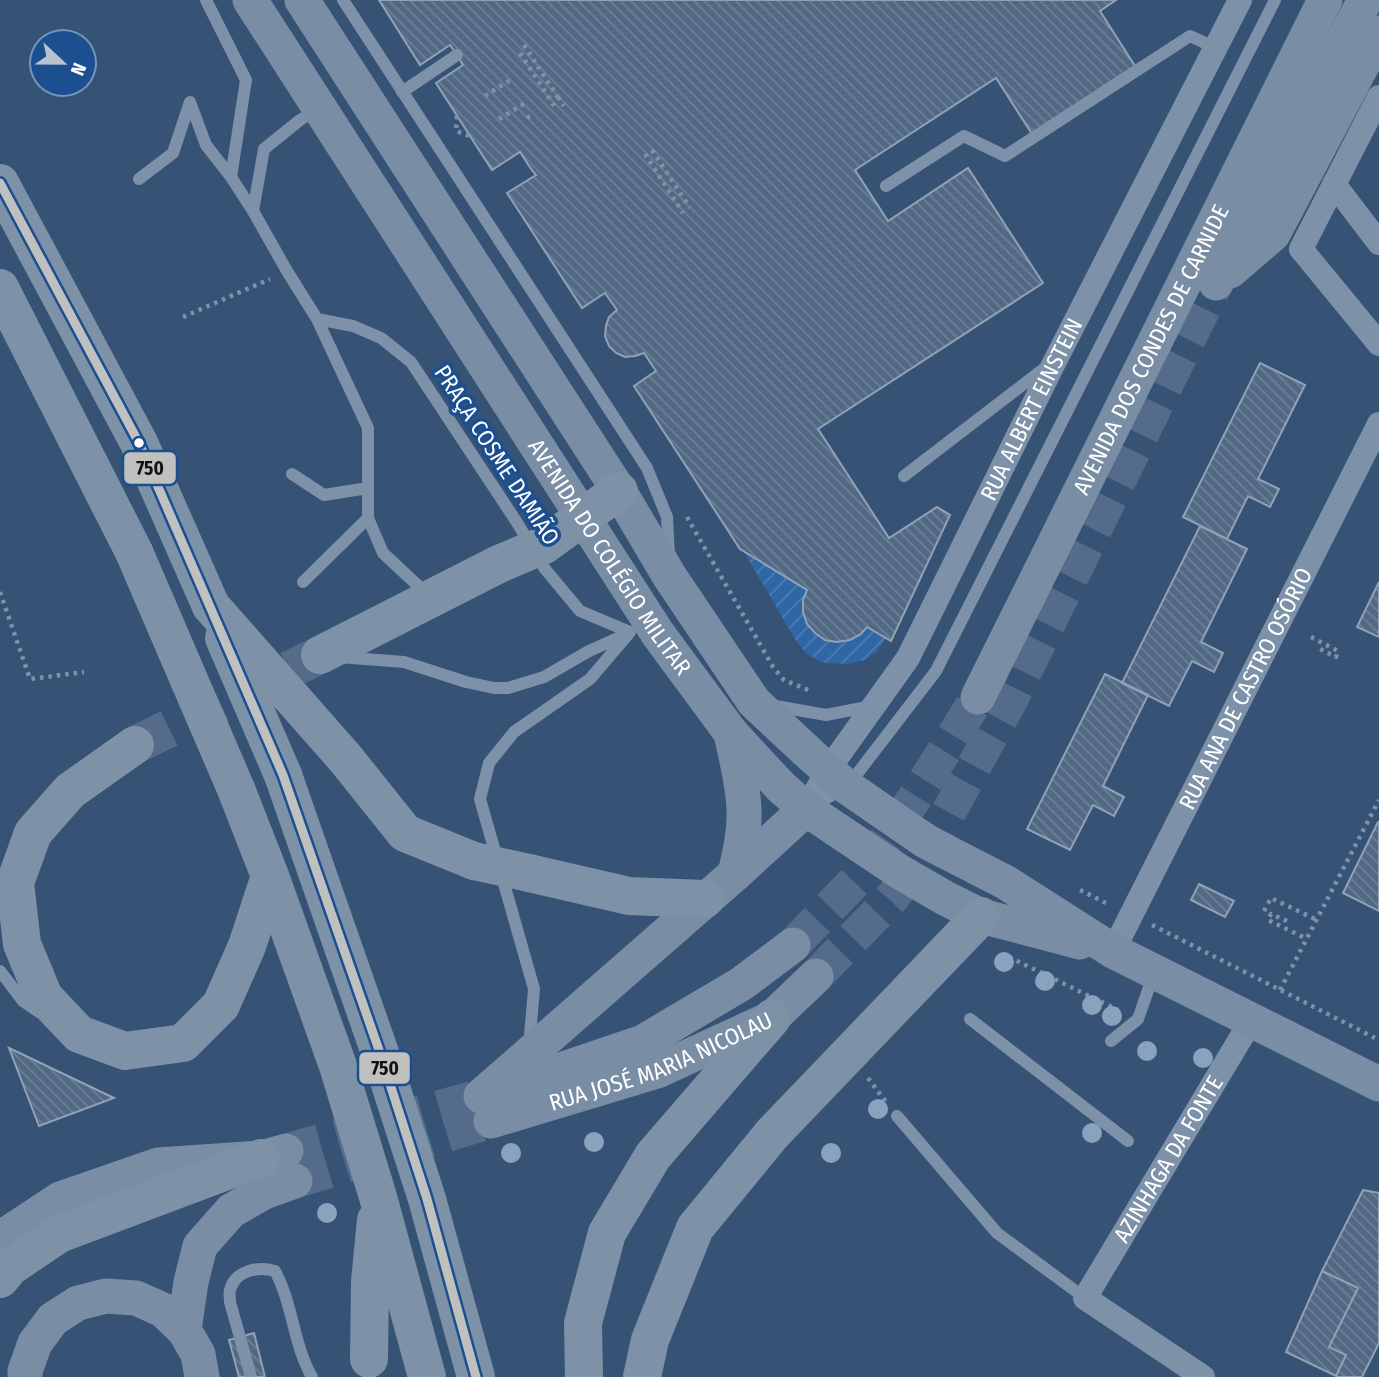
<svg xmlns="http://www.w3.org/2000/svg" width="1379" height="1377" font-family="'Fira Sans Condensed',sans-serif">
	<defs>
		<pattern id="garden-furrows" width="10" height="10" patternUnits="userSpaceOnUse" patternTransform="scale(1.75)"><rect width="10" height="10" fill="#2f66a5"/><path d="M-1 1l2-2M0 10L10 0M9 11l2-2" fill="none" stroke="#4e7db2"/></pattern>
		<pattern id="building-back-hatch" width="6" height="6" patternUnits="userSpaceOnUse" patternTransform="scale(1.75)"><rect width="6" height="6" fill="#526984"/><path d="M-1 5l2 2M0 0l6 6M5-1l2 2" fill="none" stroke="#6c8096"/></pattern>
	</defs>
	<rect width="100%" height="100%" fill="#365274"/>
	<path fill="url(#garden-furrows)" d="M744 552 807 590C801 606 804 634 824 639 829 640 836 638 841 637 852 635 859 635 867 627L886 638 877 652 865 660 848 664 824 663 808 655 796 641Z"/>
	<path fill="url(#building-back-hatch)" stroke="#92a2b6" stroke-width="2" d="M379 0H1116L1100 11 1135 66 1032 134 996 78 855 170 888 221 968 168 1043 283 818 429 889 538 937 507 950 515 891 641 867 627 861 634 850 640 837 642 825 640 815 633 807 624 803 612V600L807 590 740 549 634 386 656 371 644 353 635 356 625 357 616 353 609 346 605 336 606 326 609 317 617 310 605 293 582 308 507 193 536 175 531 169 520 152 492 170 436 83 463 65 457 55 450 45 420 65Z
		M1260 363 1305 385 1258 479 1279 489 1270 507 1248 496 1227 539 1183 517Z
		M1200 526 1247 549 1201 642 1223 653 1214 672 1192 661 1169 706 1122 683Z
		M1379 582V637L1357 627Z
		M1105 674 1148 695 1103 786 1124 797 1114 816 1093 805 1070 850 1027 829Z
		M1378 822H1379V911L1343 893Z
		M1199 884 1234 901 1225 917 1191 900Z
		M9 1048 114 1098 39 1126Z
		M1363 1190 1379 1193V1343L1362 1377H1338L1336 1376 1346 1355 1329 1347 1358 1288 1322 1271Z
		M1322 1271 1358 1288 1329 1347 1346 1355 1336 1376 1286 1352Z
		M254 1333 265 1377H239L229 1340Z"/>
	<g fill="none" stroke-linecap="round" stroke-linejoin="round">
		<path stroke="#546c89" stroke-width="35" stroke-dasharray="35 18" stroke-linecap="butt" d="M793 945 862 874 914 799 978 697
			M816 976 890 900 923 859 1011 699 1216 283
			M286 1151 481 1096
			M295 1181 491 1121"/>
		<path stroke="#546c89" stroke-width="38" stroke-dasharray="38 19" stroke-linecap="butt" d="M135 745 320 655"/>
		<path stroke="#7d92a8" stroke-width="4.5" stroke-dasharray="3.5 5" stroke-linecap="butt" d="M524 45 559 99
			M520 53 557 110
			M485 96 512 79
			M558 97 564 106
			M457 116 456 131 470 136
			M527 118 534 114
			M499 119 527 102
			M652 150 690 208
			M645 154 683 213
			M183 317 270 279
			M687 517 773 667 784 680 811 691
			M0 592 30 679 84 672
			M1311 637 1338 651 1336 657 1318 648
			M1080 890 1110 905
			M1264 911 1271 898 1317 920
			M1287 921 1271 914 1268 920 1307 939
			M1152 925 1379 1040
			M1009 957 1118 1010
			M1280 990 1379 800
			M868 1078 886 1102"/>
		<path stroke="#7d92a8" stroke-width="12" d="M206 0 246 80 231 177 253 211
			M343 0 647 468 667 517 669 556
			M402 92 457 55
			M190 102 206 145 231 177
			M318 109 300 120 264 149 253 211 287 271 317 319 368 428V518L383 553 429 596
			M139 179 173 153 190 102
			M886 186 964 136 1005 156 1190 36 1216 48
			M317 319 353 326 381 338 411 362 516 521 545 569 580 611 630 632
			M292 474 324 495 368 488
			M904 476 1046 367
			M303 582 368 518
			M339 657 404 662 466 682 494 688H508L544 677 589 651 627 634
			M770 705 826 715 872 706
			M812 806 847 787 936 671 1275 0
			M0 971 23 1001 39 1012
			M970 1019 1128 1141
			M1111 1041 1138 1019 1154 973
			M529 1047 534 989 480 799 489 763 514 732 590 679 630 632
			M897 1116 997 1233 1085 1298
			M251 1377 230 1302C230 1298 229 1294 230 1290 235 1270 259 1266 275 1271 293 1304 293 1344 312 1377"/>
		<g stroke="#7d92a8" stroke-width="24">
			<path d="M1379 97 1301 249 1379 344"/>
			<path d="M1334 184 1379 243"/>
			<path id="s1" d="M806 809 828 770 908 658 1055 361 1240 0"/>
			<path id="s2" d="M1113 951 1379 424"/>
			<path id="s3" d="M1203 1377 1085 1298 1251 1021"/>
		</g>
		<g stroke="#798da4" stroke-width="35">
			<path id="s4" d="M250 0 658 634 731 733 781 787 806 809 900 872 945 898 981 916 1080 942"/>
			<path d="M302 0 619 491 670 577 754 702 813 757 847 787 927 842 1005 882 1113 951 1379 1084"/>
			<path d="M1230 271 1273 234 1379 33"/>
			<path d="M1216 283 1365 0"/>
			<path id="s5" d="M978 697 1325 0"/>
			<path d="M731 733C736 758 743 783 744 809 745 831 740 853 735 874"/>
			<path d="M498 1091 643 1042 741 984 793 945"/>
			<path d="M481 1096 735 874 806 809"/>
			<path id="s6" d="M491 1121 657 1071 772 1018 816 976"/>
			<path d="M0 1240 4 1236 60 1199 158 1165 261 1158 286 1151"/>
			<path d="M184 1330 191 1282 200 1246 231 1211 264 1192 295 1181"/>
			<path d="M25 1377V1371L35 1343 53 1319 78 1303 106 1296 136 1298 163 1310 184 1330 198 1354 202 1377"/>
		</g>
		<path stroke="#7e92a7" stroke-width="38" d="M0 183 139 443 211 606
			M0 288 134 552
			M544 545 619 491
			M320 655 499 564
			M135 745 70 791 33 833 15 883 22 944 44 997 79 1034 125 1051 183 1043 221 1005 247 946 270 876
			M345 758 405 833 474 861
			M283 775 380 1053 427 1199 476 1377
			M236 789 270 876 338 1066 378 1197 427 1377
			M529 873 629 896 705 899
			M0 1279 10 1267 59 1234 261 1158
			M369 1359 370 1281 376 1220
			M584 1377 583 1323 607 1233 653 1156 772 1018
			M642 1377 650 1340 695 1228 772 1134 981 916"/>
		<path stroke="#7e92a7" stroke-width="38" d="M134 552 236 789
			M499 564 544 545
			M211 606 345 758
			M224 638 283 775
			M474 861 529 873"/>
		<defs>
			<path id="bus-1" d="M0 183 139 443 283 775 380 1053 427 1199 476 1377"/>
		</defs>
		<use href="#bus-1" stroke="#1b4f8f" stroke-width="14"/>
		<use href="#bus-1" stroke="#c0c0bf" stroke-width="9"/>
	</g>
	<g fill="#8aa2be">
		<circle cx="1004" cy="962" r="10"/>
		<circle cx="1045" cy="981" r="10"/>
		<circle cx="1092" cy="1005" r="10"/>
		<circle cx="1112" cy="1016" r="10"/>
		<circle cx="1147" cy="1051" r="10"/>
		<circle cx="1203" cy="1058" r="10"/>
		<circle cx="878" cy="1109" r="10"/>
		<circle cx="1092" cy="1133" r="10"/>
		<circle cx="594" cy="1142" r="10"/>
		<circle cx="511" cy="1153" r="10"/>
		<circle cx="831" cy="1153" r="10"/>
		<circle cx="327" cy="1213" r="10"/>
	</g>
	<circle fill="#fff" stroke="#1b4f8f" stroke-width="2.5" cx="139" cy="443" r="6"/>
	<g text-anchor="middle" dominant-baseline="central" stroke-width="7" stroke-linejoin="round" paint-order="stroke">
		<g font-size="23" fill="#fff" stroke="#1b4f8f">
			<text stroke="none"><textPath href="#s5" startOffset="388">AVENIDA DOS CONDES DE CARNIDE</textPath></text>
			<text stroke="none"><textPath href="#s1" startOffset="460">RUA ALBERT EINSTEIN</textPath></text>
			<text transform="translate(497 455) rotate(57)">PRAÇA COSME DAMIÃO</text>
			<text stroke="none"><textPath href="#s4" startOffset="663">AVENIDA DO COLÉGIO MILITAR</textPath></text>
			<text stroke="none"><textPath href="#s2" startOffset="294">RUA ANA DE CASTRO OSÓRIO</textPath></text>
			<text stroke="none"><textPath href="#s6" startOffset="180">RUA JOSÉ MARIA NICOLAU</textPath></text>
			<text stroke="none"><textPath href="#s3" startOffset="304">AZINHAGA DA FONTE</textPath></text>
		</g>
	</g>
	<g stroke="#1b4f8f" stroke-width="2.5">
		<rect x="123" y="451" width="54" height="34" rx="7" fill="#c0c0bf"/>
		<rect x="358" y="1051" width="53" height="34" rx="7" fill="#c0c0bf"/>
	</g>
	<g font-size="19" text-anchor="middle" font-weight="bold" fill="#111">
		<text x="150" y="475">750</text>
		<text x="385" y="1075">750</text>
	</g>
	<g transform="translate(63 63) rotate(112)"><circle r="33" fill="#1b4f8f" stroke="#7695bc" stroke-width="2"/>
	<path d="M0-5L12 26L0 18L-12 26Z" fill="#b9c2ce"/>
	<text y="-10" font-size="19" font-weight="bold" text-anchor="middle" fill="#ffffff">N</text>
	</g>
</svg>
